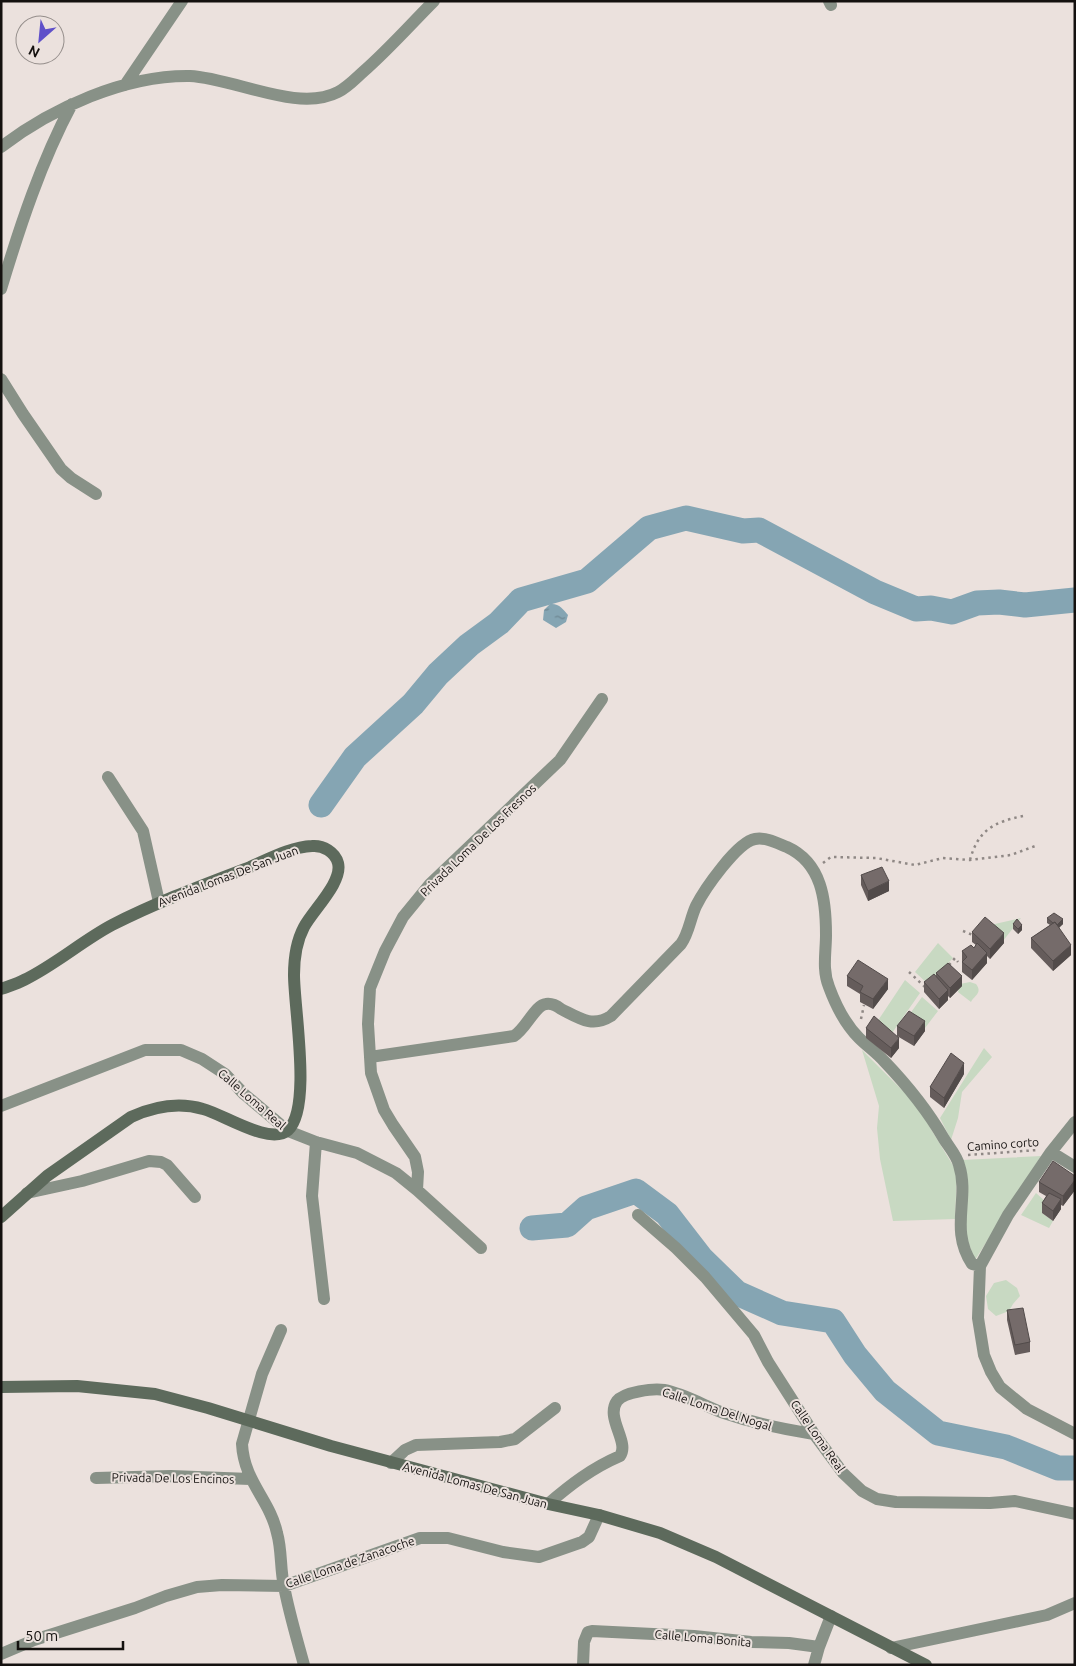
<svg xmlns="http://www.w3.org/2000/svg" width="1076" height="1666" font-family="Ubuntu,sans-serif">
	<defs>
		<pattern id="water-ripples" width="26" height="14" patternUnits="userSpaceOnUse" patternTransform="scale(1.25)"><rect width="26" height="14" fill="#85a5b3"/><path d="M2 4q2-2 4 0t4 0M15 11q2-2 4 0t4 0" fill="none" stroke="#6c8590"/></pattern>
	</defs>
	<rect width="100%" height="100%" fill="#ebe1dd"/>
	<path fill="#c8d9c2" d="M1021 918 1003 941 986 926Z
		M938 943 953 958 928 984 915 972Z
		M905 980 920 993 890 1036 877 1022Z
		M970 982 976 984C983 993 974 996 971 1002L958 992 960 984Z
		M922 997 938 1011 925 1028 909 1015Z
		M984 1048 992 1057 962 1092 958 1118 951 1140 940 1118Z
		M862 1050 915 1103 957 1172 955 1219 893 1221 880 1159 877 1128 879 1106Z
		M1041 1156 975 1260 967 1239 962 1160Z
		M1036 1193 1046 1202 1042 1213 1053 1221 1049 1228 1021 1215Z
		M1006 1280 1017 1288 1020 1296 1013 1304 1009 1311 996 1316 988 1309 986 1296 994 1283Z"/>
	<path fill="url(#water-ripples)" d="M550 604C559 603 563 609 568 615L566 622 556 628 543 620 544 610Z"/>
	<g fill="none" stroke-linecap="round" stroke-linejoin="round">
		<path stroke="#85a5b3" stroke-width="25" d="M321 805 355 757 413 704 438 674 469 645 499 623 521 600 587 581 649 528 686 518 743 531 759 530 875 592 916 609 931 608 952 612 977 603 999 602 1025 605 1075 600
			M532 1228 567 1225 586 1208 636 1191 667 1214 701 1258 737 1293 782 1313 833 1321 855 1355 885 1391 938 1433 1006 1447 1058 1468H1075"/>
		<path stroke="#8f8885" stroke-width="2.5" stroke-dasharray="2.5 4" stroke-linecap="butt" d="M970 860C978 830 994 822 1023 816
			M823 863 831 857 876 858 915 865 943 858 970 860 1011 855 1038 845
			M963 931 975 936
			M949 965 955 958 958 962
			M909 972 926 988
			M861 1019 864 1005
			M968 1155 1038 1150"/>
		<path stroke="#889187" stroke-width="12" d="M829 1 831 5
			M125 85 182 1
			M1 147C52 108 125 75 190 76 234 78 298 113 338 92 348 87 356 78 364 71 389 49 411 24 434 1
			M1 289C20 226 41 162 72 104
			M1 379 23 414 61 469 71 478 96 494
			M108 777 143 831 159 902
			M370 1057 514 1036C526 1029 535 1005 546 1004 552 1003 557 1006 561 1009 579 1018 592 1028 611 1016L681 944C689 933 690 919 696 906 704 890 737 842 755 839 766 837 777 843 787 847 822 863 826 900 826 935 826 952 822 970 829 987 836 1006 845 1024 859 1038 867 1046 877 1053 884 1061 907 1085 928 1111 944 1139 949 1147 957 1156 959 1165 970 1199 949 1229 972 1264L980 1266
			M1 1106 145 1050H181L202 1059 225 1074 244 1094 288 1131 316 1142 357 1153 396 1173 417 1190 481 1248
			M1075 1122 1051 1152 1008 1215 980 1266 978 1318 984 1355 991 1372 1000 1387 1027 1409 1075 1434
			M316 1142 312 1196 324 1299
			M1051 1152 1075 1167
			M417 1190 418 1172 415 1157 393 1125 384 1110 371 1073 368 1024 370 988 385 951 403 917 430 884 560 760 602 699
			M27 1193 82 1181 149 1161 161 1162 167 1165 195 1197
			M638 1215 676 1248 705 1277 754 1335 768 1362 814 1434 843 1473 862 1491 877 1499 896 1502 990 1503 1015 1501 1075 1514
			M281 1330 262 1374 242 1444C244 1482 270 1500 277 1533 282 1550 280 1569 284 1586 289 1613 297 1639 304 1665
			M391 1463 405 1450 416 1445 500 1442 515 1439 555 1408
			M96 1478 171 1476 250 1479
			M548 1504C570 1485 592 1468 620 1456 630 1442 605 1418 617 1401 624 1392 654 1388 664 1390 684 1394 703 1405 721 1412 753 1423 781 1429 814 1434
			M891 1648 1047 1615 1075 1603
			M1 1654 34 1640 135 1608 166 1596 197 1587 222 1585 284 1586 420 1538H448L503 1552 539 1557 582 1542 589 1537 599 1515
			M583 1665 584 1642 588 1632 592 1631 694 1636 751 1642 789 1643 819 1647 831 1616
			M814 1665 819 1647"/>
		<path stroke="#5d6a5c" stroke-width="12" d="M1 989C9 986 17 984 24 980 55 965 82 941 112 925 157 902 203 885 250 867 269 859 291 847 312 846 323 845 335 852 338 863 343 882 313 910 304 927 296 942 294 959 294 975 294 1008 312 1108 288 1130 270 1146 223 1114 203 1109 179 1102 153 1107 131 1117L47 1176 1 1217
			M1 1387 77 1386 155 1394 208 1408 331 1446 548 1504 599 1515 660 1533 716 1557 926 1665"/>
	</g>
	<path fill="#655c5b" d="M861 875 889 891 868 901 861 885Z
		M1047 918 1063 924 1059 928 1071 955 1053 971 1031 948V938L1050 925 1047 923Z
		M1013 924 1022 930 1018 934 1013 929Z
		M972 932 1004 943 990 959 987 956V963L972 980 962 972V951L974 948 976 945 972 942Z
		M936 973 962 986 950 998 948 996V1000L939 1009 924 992V982L936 977Z
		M847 976 888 989 873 1009 860 1002V994L847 986Z
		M897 1026 925 1031 914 1046 897 1036Z
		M866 1028 899 1048 891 1058 866 1038Z
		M964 1074 944 1108 930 1097V1087Z
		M1075 1176V1190L1063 1206 1061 1205V1209L1053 1221 1042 1213V1203L1046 1196 1039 1192V1182Z
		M1007 1310 1030 1342V1352L1015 1355 1007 1320Z"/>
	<path fill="#524b4a" d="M889 881V891L868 901V891Z
		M1063 919V924L1056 930V925Z
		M1022 925V930L1018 934V929Z
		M1004 933V943L990 959V949Z
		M1071 945V955L1053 971V961Z
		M987 953V963L972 980V970Z
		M962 976V986L950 998V988Z
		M888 979V989L873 1009V999Z
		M948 990V1000L939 1009V999Z
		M925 1021V1031L914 1046V1036Z
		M899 1038V1048L891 1058V1048Z
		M964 1063V1074L944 1108V1098Z
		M1075 1180V1190L1063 1206V1196Z
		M1061 1199V1209L1053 1221V1211Z"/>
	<path fill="#756b6a" stroke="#524b4a" d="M882 867 889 881 868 891 861 875Z
		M1054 913 1063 919 1057 925 1055 922 1053 923 1047 918Z
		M985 917 1004 933 990 949 972 932Z
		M1017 919 1022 925 1018 929 1013 924Z
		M1055 922 1071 945 1053 961 1031 938Z
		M977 943 987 953 972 970 962 962 967 957 962 951 971 945 974 948Z
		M858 960 888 979 873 999 860 992 863 986 847 976Z
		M948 963 962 976 950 988 936 973Z
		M934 974 948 990 939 999 924 982Z
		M909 1011 925 1021 914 1036 897 1026Z
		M874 1016 899 1038 891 1048 866 1028Z
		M951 1053 964 1063 944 1098 930 1087Z
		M1053 1161 1075 1176V1180L1063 1196 1039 1182Z
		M1049 1193 1061 1199 1053 1211 1042 1203Z
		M1023 1308 1030 1342 1015 1345 1007 1310Z"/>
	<g text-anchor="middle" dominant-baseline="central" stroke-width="4" stroke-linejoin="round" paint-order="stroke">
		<g font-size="12" fill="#14110f" stroke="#ebe1dd">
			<text transform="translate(478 840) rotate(-44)">Privada Loma De Los Fresnos</text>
			<text transform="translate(228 876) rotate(-21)">Avenida Lomas De San Juan</text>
			<text transform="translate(252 1099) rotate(41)">Calle Loma Real</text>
			<text transform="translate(1003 1144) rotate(-4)">Camino corto</text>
			<text transform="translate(717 1409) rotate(18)">Calle Loma Del Nogal</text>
			<text transform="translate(818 1436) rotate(55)">Calle Loma Real</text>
			<text transform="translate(173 1478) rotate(1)">Privada De Los Encinos</text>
			<text transform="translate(475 1485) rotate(15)">Avenida Lomas De San Juan</text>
			<text transform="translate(350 1562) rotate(-19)">Calle Loma de Zanacoche</text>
			<text transform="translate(703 1638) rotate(5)">Calle Loma Bonita</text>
		</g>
	</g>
	<rect width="1076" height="1666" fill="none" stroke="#14110f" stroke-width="5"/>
	<g transform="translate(40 40) rotate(207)"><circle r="24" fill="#ebe1dd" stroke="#958e8b"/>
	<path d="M0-4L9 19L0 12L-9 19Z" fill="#5f50c9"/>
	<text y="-8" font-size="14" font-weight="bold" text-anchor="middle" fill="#14110f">N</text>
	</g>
	<path d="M18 1641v8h105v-8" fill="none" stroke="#14110f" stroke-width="2.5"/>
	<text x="25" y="1641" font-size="15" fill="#14110f" stroke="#ebe1dd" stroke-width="4" paint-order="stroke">50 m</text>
</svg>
